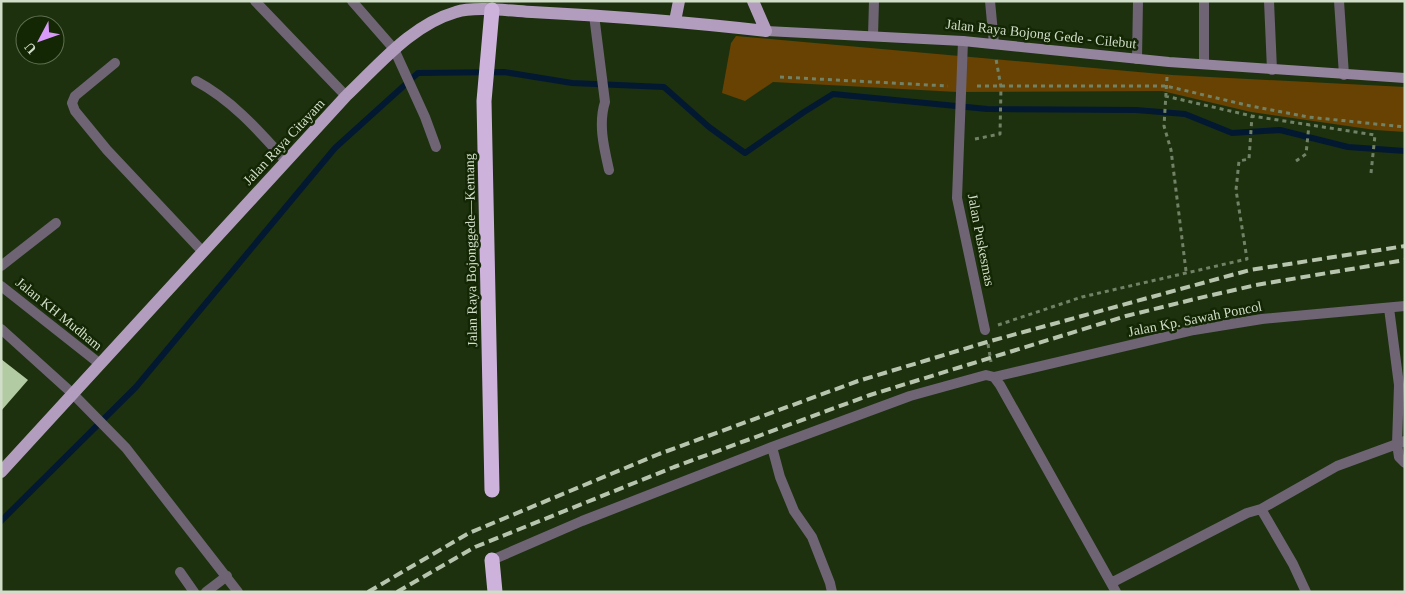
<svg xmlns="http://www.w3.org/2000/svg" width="1406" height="593" font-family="'Times New Roman',serif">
	<rect width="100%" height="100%" fill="#1d310e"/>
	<path fill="#674202" d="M736 36 1172 75 1405 87V132L1375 130 1251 112 1162 91 957 92 773 82 745 101 722 93 731 43Z"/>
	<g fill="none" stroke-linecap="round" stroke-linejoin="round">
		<path stroke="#031932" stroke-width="6" d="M1 521 136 387 335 148 418 73 504 72 572 83 664 87 709 127 745 153 804 112 833 94 987 109 1136 110 1185 114 1232 133 1280 130 1348 147 1405 151"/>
	</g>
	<path fill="#b2cba2" d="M1 359 28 380 1 411Z"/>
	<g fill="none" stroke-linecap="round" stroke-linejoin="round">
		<path stroke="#728266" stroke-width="3" stroke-dasharray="4 4" stroke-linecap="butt" d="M780 77 948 86
			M1167 77 1164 126 1171 150 1186 271
			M977 86H1166L1246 105 1308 117 1405 127
			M1165 96 1252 116 1375 135 1371 173
			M975 139 1000 134 1001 87 996 59
			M1296 161 1306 154 1309 125
			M998 325 1082 297 1247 259 1236 190 1239 161 1249 159 1252 116
			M988 344 991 362"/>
		<path stroke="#6e6474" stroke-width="10" d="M1 329 73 394
			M180 572 194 592
			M206 592 227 576"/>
		<path stroke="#6e6474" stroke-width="10" d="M255 1 346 96
			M352 1 394 49 425 117 436 147
			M990 1 994 44
			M1204 1V64
			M1269 1 1272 70
			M1339 1 1344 75
			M594 15 605 102C598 124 604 148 609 170
			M873 36 874 1
			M963 41 957 198 985 330
			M1137 59 1138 1
			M115 63 75 96 72 103 75 111 107 150 203 252
			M196 81C232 100 259 131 286 161
			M1 266 56 223
			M1 286 100 364
			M994 377 1194 330 1262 319 1405 306
			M73 394 126 448 238 592
			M1405 441 1397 444 1399 457 1405 463
			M1261 509 1337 466 1397 444 1399 385 1389 308
			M492 560 582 521 772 447
			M1111 583 1247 513 1261 509 1293 564 1306 592
			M832 592 830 583 812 537 794 511 780 477 772 447 910 396 986 375 994 377 1000 385 1116 592"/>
		<path stroke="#95849e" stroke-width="10" d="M766 31 963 41 1169 62 1405 78"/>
		<path stroke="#b29dbe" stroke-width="12" d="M753 1 766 31
			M675 21 679 1
			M1 472 346 96C379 65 411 25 456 12 474 6 513 11 532 12 610 16 688 22 766 31"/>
		<path stroke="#cdb3dc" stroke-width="15" d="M492 490 484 101 492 10
			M492 560 495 592"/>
		<path stroke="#b7c5ae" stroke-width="4" stroke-dasharray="10 5" stroke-linecap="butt" d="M368 592 469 533 659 454 858 381 987 342 1250 270 1405 246
			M397 592 475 547 674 467 870 395 1126 316 1195 299 1256 285 1405 260"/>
	</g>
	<g text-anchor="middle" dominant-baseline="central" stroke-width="5" stroke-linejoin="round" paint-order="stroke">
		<g font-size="14" fill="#d0ddc8" stroke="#142704">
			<text transform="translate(1041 34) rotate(6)">Jalan Raya Bojong Gede - Cilebut</text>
			<text transform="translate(284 142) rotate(-47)">Jalan Raya Citayam</text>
			<text transform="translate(981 240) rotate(79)">Jalan Puskesmas</text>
			<text transform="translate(471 250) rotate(-91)">Jalan Raya Bojonggede—Kemang</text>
			<text transform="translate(59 314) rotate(39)">Jalan KH Mudham</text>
			<text transform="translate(1195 319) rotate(-11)">Jalan Kp. Sawah Poncol</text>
		</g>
	</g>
	<rect width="1406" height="593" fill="none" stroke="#d0ddc8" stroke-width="5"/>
	<g transform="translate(40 40) rotate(229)"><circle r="24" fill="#142704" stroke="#5f7052"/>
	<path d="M0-4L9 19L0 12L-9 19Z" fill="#d89af8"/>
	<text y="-8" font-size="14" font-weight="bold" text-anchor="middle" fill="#d0ddc8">U</text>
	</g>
</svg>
